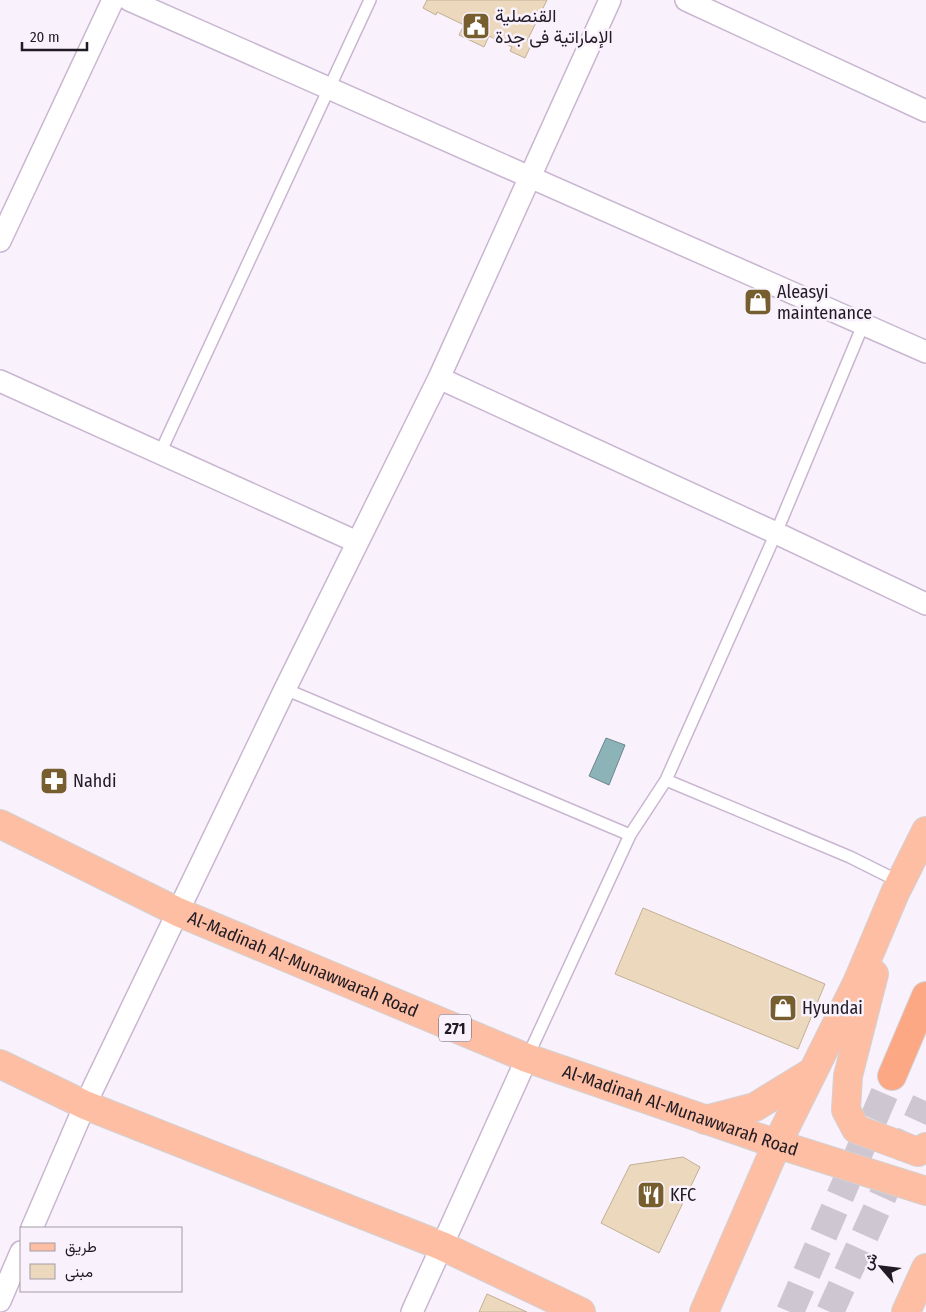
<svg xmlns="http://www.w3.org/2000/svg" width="926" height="1312" font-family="'Fira Sans Condensed',Vazirmatn,sans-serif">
	<rect width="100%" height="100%" fill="#f9f2fd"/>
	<path fill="#8cb4b8" stroke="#6c868c" d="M606 738 625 745 609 785 589 776Z"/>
	<path fill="#ecd9bd" stroke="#c2af95" d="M427 0H547L527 41 532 43 525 58 510 51 512 47 489 36 484 47 459 35 464 25 437 12 436 15 423 8Z
		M643 908 825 984 798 1049 615 974Z
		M683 1157 700 1167 659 1253 601 1223 630 1165Z
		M487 1294 527 1312H479Z"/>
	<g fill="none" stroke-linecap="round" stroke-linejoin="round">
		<path stroke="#cec7d2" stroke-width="28" stroke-dasharray="28 14" stroke-linecap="butt" d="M790 1312 892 1076
			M830 1312 926 1101"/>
		<defs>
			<path id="service" d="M160 453 370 0
				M285 689 630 835
				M666 780 850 857 900 882
				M527 1058 630 835 666 780 776 533 863 325"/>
			<path id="minor" d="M129 0 926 352
				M686 0 926 111
				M0 241 113 0
				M439 378 776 533 926 604
				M0 381 357 542
				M32 1228 85 1105 285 689 439 378 610 0
				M0 1301 21 1252
				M412 1312 527 1058"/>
			<g id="primary">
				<path id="s1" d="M0 824 178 912 527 1058 777 1144 926 1191"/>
				<path d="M874 974 848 1076 846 1110 856 1129 918 1152 926 1147"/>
				<path d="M0 1064 85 1105 442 1246 581 1312"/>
				<path d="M705 1120 755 1107 812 1072"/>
				<path d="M704 1312 777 1144 857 983 895 893 926 831"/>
				<path d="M906 1312 926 1268"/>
			</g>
			<path id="trunk" d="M892 1076 926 996"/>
		</defs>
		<use href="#service" stroke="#c9b6d1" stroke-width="14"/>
		<use href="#minor" stroke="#c9b6d1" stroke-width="24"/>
		<use href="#primary" stroke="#d3d1d3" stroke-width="30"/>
		<use href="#trunk" stroke="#d3d1d3" stroke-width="30"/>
		<use href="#service" stroke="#fff" stroke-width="11"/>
		<use href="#minor" stroke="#fff" stroke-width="21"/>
		<use href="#primary" stroke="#fdbea3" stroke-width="28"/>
		<use href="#trunk" stroke="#fca884" stroke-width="28"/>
	</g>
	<defs>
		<symbol id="civic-square" viewBox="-11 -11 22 22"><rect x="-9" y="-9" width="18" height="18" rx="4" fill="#765e2f" stroke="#f9f2fd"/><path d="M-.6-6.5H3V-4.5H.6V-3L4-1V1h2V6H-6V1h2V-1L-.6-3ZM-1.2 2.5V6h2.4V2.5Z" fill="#fff"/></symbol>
		<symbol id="shop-square" viewBox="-11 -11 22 22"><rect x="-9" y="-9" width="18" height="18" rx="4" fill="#765e2f" stroke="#f9f2fd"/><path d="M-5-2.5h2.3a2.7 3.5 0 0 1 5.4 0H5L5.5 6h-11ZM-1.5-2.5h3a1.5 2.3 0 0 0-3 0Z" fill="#fff"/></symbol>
		<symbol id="pharmacy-square" viewBox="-11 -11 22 22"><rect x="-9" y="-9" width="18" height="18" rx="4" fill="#765e2f" stroke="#f9f2fd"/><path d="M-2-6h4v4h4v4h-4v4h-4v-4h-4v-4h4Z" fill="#fff"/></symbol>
		<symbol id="restaurant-square" viewBox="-11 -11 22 22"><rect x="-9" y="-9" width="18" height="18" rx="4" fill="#765e2f" stroke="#f9f2fd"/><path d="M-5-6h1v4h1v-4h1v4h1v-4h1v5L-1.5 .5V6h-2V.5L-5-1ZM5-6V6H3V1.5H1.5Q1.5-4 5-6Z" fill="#fff"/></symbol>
	</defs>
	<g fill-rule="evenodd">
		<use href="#civic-square" x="460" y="10" width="32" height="32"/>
		<use href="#shop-square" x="742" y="286" width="32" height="32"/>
		<use href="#pharmacy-square" x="38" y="765" width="32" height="32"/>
		<use href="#shop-square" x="767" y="992" width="32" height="32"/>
		<use href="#restaurant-square" x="635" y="1179" width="32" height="32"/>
	</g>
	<g text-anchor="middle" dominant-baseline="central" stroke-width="5" stroke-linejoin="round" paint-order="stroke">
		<rect fill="#f9f2fd" stroke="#625c65" stroke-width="1" x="439" y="1014.5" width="32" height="27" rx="4"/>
		<g font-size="16" font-weight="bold" fill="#211b24">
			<text x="455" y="1028">271</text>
		</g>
		<g font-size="18" fill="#211b24" stroke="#f9f2fd" text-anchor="start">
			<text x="495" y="16">القنصلية<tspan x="495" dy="21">الإماراتية فى جدة</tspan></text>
			<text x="777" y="292">Aleasyi<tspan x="777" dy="21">maintenance</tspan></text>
			<text x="73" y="781">Nahdi</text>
			<text x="802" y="1008">Hyundai</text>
			<text x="670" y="1195">KFC</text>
		</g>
		<g font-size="18" fill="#211b24" stroke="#f9f2fd">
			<text stroke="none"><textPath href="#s1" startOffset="334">Al-Madinah Al-Munawwarah Road</textPath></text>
			<text stroke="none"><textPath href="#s1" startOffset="739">Al-Madinah Al-Munawwarah Road</textPath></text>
		</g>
	</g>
	<rect x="20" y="1227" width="162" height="65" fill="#f9f2fd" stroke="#a39ca6"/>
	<rect x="30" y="1243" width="25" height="8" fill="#fdbea3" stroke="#a39ca6"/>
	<text x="65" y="1252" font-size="15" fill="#211b24">طريق</text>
	<rect x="30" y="1264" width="25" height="15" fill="#ecd9bd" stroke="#a39ca6"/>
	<text x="65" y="1277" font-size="15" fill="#211b24">مبنى</text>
	<g transform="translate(881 1267) rotate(298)" stroke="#f9f2fd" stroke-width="4" paint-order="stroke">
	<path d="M0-4L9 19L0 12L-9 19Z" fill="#211b24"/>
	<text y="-8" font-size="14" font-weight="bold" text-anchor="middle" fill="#211b24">ش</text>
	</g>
	<path d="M22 42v8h65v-8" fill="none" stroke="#211b24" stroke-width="2.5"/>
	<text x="30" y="42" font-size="15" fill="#211b24" stroke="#f9f2fd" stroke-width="4" paint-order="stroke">20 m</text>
</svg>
